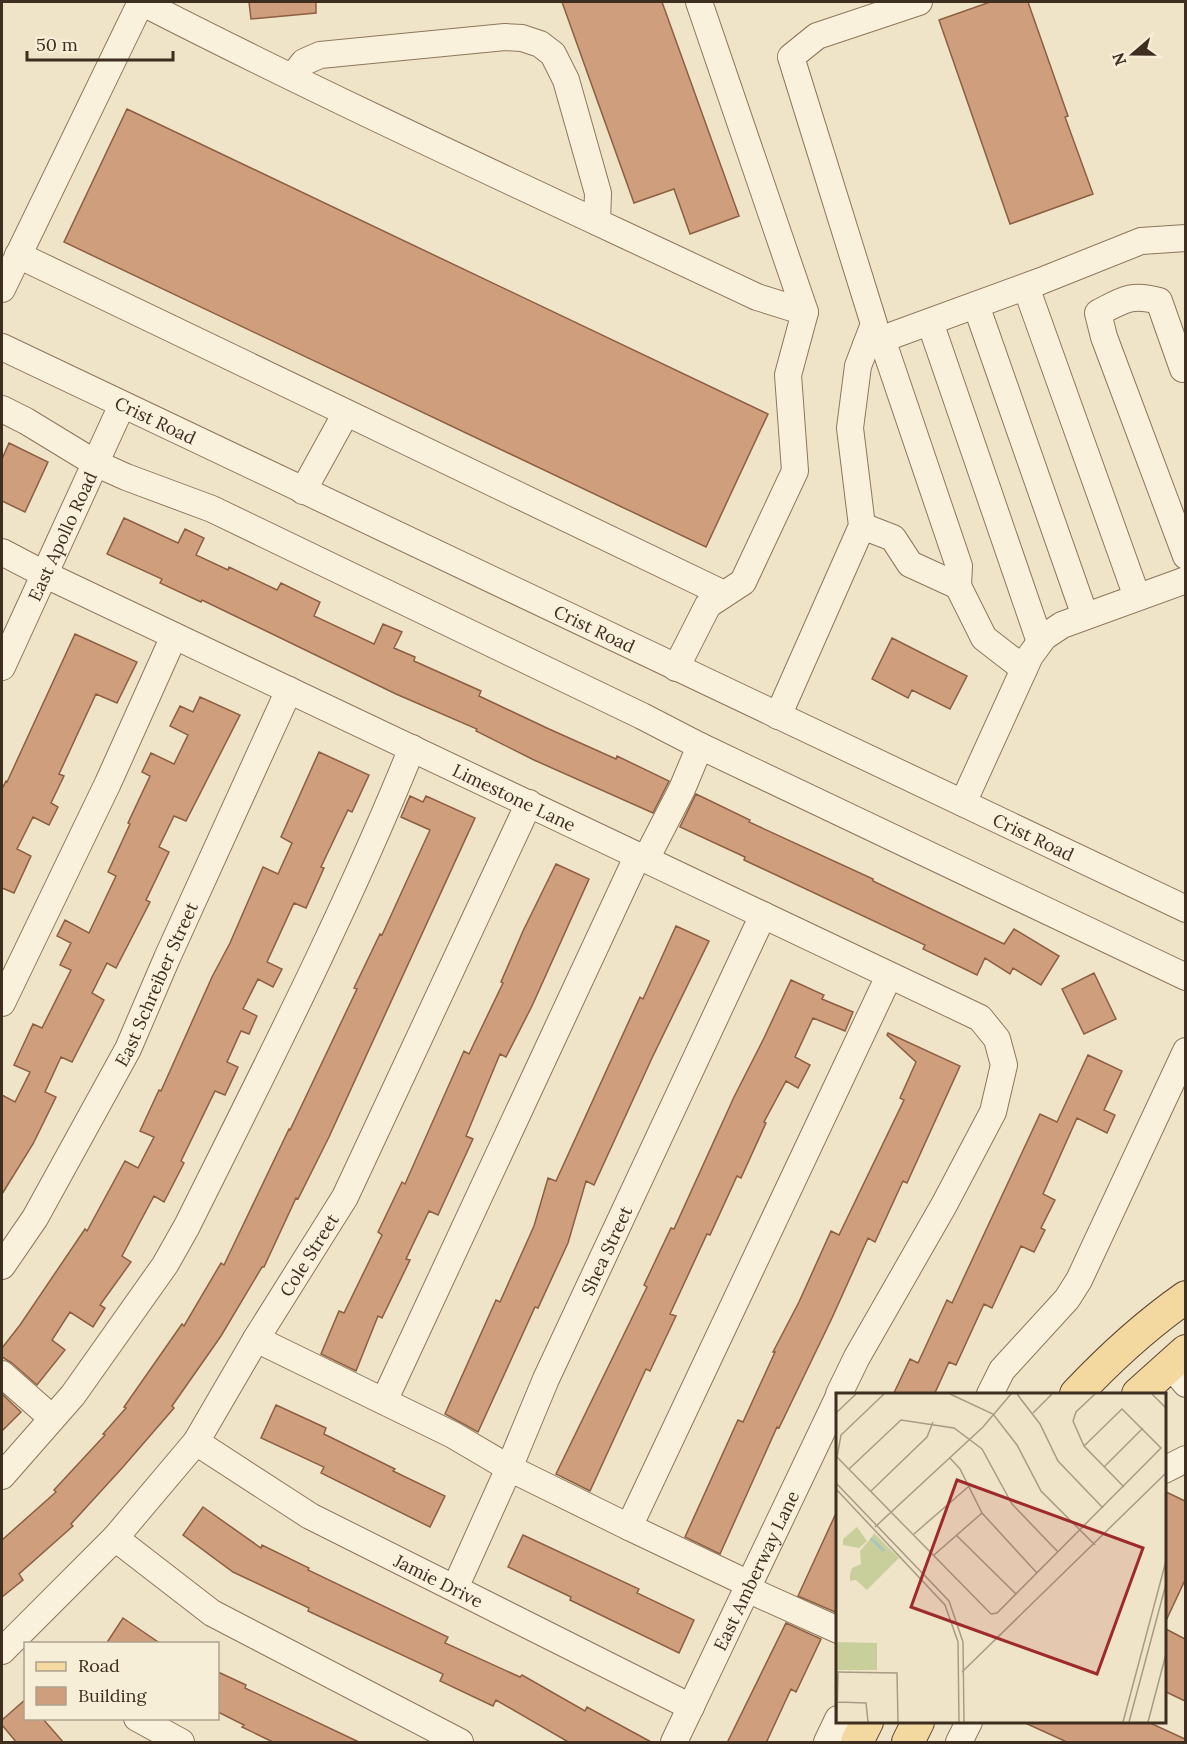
<svg xmlns="http://www.w3.org/2000/svg" width="1187" height="1744" font-family="Lora,serif">
	<rect width="100%" height="100%" fill="#f0e4c8"/>
	<path fill="#cf9f7d" stroke="#8d5f41" stroke-width="1.5" d="M249 2H316V13L251 19Z
		M562 2H662L739 216 690 234 674 189 634 203Z
		M990 2H1028L1068 116 1065 117 1093 194 1010 224 939 20Z
		M127 109 768 414 706 547 64 242Z
		M9 443 48 462 25 512 2 501V459Z
		M124 518 178 543 185 529 204 538 196 555 228 570 229 567 277 590 281 583 320 602 314 616 374 644 383 624 402 632 394 648 415 657 414 661 481 691 479 696 549 729 616 759 617 756 669 781 653 813 534 760 476 731 477 729 396 694 202 600 201 602 160 583 162 579 107 554Z
		M75 634 137 662 117 703 96 694 59 774 64 776 51 803 58 807 49 825 33 817 17 849 31 856 14 893 2 888V789L6 781 7 782Z
		M892 638 967 676 950 709 912 690 908 698 872 679Z
		M200 697 240 715 186 821 174 816 159 847 169 852 146 900 150 902 116 968 107 963 92 993 104 1000 72 1062 61 1057 45 1092 56 1097 33 1144 2 1194V1095L15 1102 30 1072 14 1065 33 1024 42 1028 71 970 60 965 71 943 57 936 65 920 89 933 116 876 108 872 130 824 128 823 150 776 142 772 151 753 174 764 188 735 170 726 180 706 193 712Z
		M319 752 369 775 352 812 348 810 321 867 324 868 306 908 294 903 267 962 282 969 273 987 258 979 243 1009 257 1016 249 1034 241 1031 227 1062 238 1067 225 1095 215 1091 181 1161 184 1163 164 1202 154 1196 122 1256 131 1262 100 1305 105 1308 93 1327 70 1312 52 1340 65 1350 37 1385 12 1363 2 1357V1348L20 1325 85 1229 87 1231 125 1161 138 1168 154 1137 140 1131 159 1090 161 1091 212 977 230 943 263 867 278 874 292 843 281 837Z
		M696 794 750 820 749 822 873 879V881L1004 944 1014 929 1059 956 1041 985 1013 968 1010 974 985 958 977 975 923 949 925 945 744 860 745 857 680 827Z
		M410 796 423 802 426 796 475 818 329 1137 298 1199 296 1198 264 1267H262L221 1336 172 1406 174 1408 123 1467 71 1524 73 1526 19 1574 23 1580 2 1597V1540L56 1492 54 1490 105 1435 103 1434 126 1408 124 1407 182 1324 184 1326 221 1263 224 1265 289 1129 290 1130 357 989 354 988 380 934 382 935 430 830 401 817Z
		M556 864 589 879 532 1006 506 1057 500 1054 466 1136 473 1139 438 1215 429 1211 406 1259 410 1260 382 1318 378 1316 356 1371 321 1354 339 1311 344 1313 382 1235 378 1232 402 1182 405 1184 464 1051 469 1054 503 983 501 982 523 931Z
		M676 926 709 941 652 1058 594 1185 586 1181 568 1243 538 1308 535 1307 478 1432 445 1414 496 1300 500 1302 534 1226 548 1178 556 1181 640 997 643 999Z
		M1094 973 1116 1019 1084 1034 1062 989Z
		M791 980 824 995 822 999 853 1012 845 1031 813 1018 795 1057 810 1065 798 1088 786 1081 764 1122 766 1123 741 1178 737 1176 710 1235 707 1234 670 1314 676 1316 650 1371 646 1369 590 1491 556 1474 647 1287 644 1285 671 1228 674 1229 734 1097 764 1038Z
		M888 1033 960 1066 907 1183 903 1181 875 1242 868 1238 832 1318 779 1428 777 1427 720 1554 685 1537 738 1420 743 1422 775 1352H773L799 1302 831 1231 839 1235 904 1100 900 1098 916 1062 887 1035Z
		M1088 1055 1122 1071 1104 1110 1115 1115 1107 1133 1077 1118 1043 1194 1055 1200 1041 1228 1045 1230 1034 1252 1021 1246 992 1308 984 1304 956 1365 949 1362 934 1395H893L910 1359 918 1363 947 1300 952 1303 1040 1114 1057 1122Z
		M2 1394 21 1412 2 1431Z
		M276 1405 326 1428 324 1434 395 1469 393 1471 445 1496 430 1527 321 1473 324 1467 261 1438Z
		M1164 1491 1185 1501V1580L1164 1625Z
		M203 1507 261 1548 262 1545 309 1568 308 1570 448 1637 445 1643 520 1677 522 1675 585 1711 587 1707 653 1743H570L496 1700 493 1706 440 1681 443 1674 308 1611 309 1608 233 1572 183 1535Z
		M837 1511V1606L835 1612 798 1596Z
		M523 1535 639 1589 637 1593 694 1620 679 1653 570 1600 571 1597 508 1567Z
		M123 1618 161 1644H106Z
		M786 1623 821 1639 796 1692 791 1689 766 1743H727Z
		M1164 1628 1185 1639V1701L1164 1691Z
		M218 1672 246 1685 245 1688 361 1743H275L242 1727 244 1725 218 1712Z
		M26 1699V1719H43L64 1743H17L2 1725V1720Z
		M1023 1722H1148L1185 1739V1743H1069Z"/>
	<g fill="none" stroke-linecap="round" stroke-linejoin="round">
		<defs>
			<g id="minor">
				<path d="M141 2C344 106 551 200 757 297L805 312"/>
				<path d="M292 77 304 62 320 55 505 37 522 38 540 44 553 54 566 80 598 193 597 222"/>
				<path d="M18 255 724 594"/>
				<path d="M1026 287 1137 597"/>
				<path d="M2 289 141 2"/>
				<path d="M976 305 1085 616"/>
				<path d="M930 322 1040 642"/>
				<path d="M882 339 959 566 958 586"/>
				<path d="M866 345 1041 281 1141 241 1186 238"/>
				<path id="s1" d="M2 347 1186 909"/>
				<path d="M1183 369 1159 301C1131 293 1123 300 1098 313L1104 337 1186 556"/>
				<path d="M2 409 26 421 95 463 126 477 212 509 642 716 700 746 682 789 646 859"/>
				<path d="M303 491 346 413"/>
				<path d="M862 526 893 538 910 564 958 586 984 638 1024 669"/>
				<path id="s2" d="M2 552 44 574 980 1018 997 1039 1004 1065 993 1112 944 1205 857 1357 839 1394"/>
				<path id="s3" d="M2 667 122 405"/>
				<path d="M676 668 708 605 743 582 795 471 788 375 805 312 699 2"/>
				<path d="M778 716 862 526 850 428 858 366 874 324 791 57 817 36 919 2"/>
				<path d="M700 746 1186 977"/>
				<path d="M963 803 1030 656 1044 637 1062 625 1186 580"/>
				<path d="M2 1003 108 783 174 636"/>
				<path id="s4" d="M2 1266 35 1218 128 1049 167 958 289 690"/>
				<path d="M256 1339 453 1435 509 1468 629 1527 889 976"/>
				<path d="M1170 1365 1186 1384"/>
				<path d="M2 1374 52 1418"/>
				<path d="M990 1394 1002 1370 1067 1299 1079 1280 1186 1051"/>
				<path d="M384 1401 638 855"/>
				<path id="s5" d="M196 1442 310 1516 691 1707"/>
				<path d="M1164 1470 1186 1459"/>
				<path d="M2 1476 73 1395 165 1265 187 1226C265 1069 346 911 412 748"/>
				<path d="M629 1527 749 1584"/>
				<path d="M115 1538 212 1613 460 1742"/>
				<path id="s6" d="M455 1588 509 1468 546 1379 763 915"/>
				<path d="M747 1589 838 1630"/>
				<path id="s7" d="M2 1651 115 1538 196 1442 256 1339 345 1197 529 803"/>
				<path d="M137 1718 181 1742"/>
				<path id="s8" d="M674 1742 838 1398"/>
				<path d="M827 1742 838 1719"/>
				<path d="M959 1742 969 1722"/>
			</g>
			<path id="major" d="M1076 1394C1109 1359 1146 1325 1186 1297
				M1138 1394 1186 1351
				M857 1742 867 1722
				M908 1742 918 1722"/>
		</defs>
		<use href="#minor" stroke="#8d765c" stroke-width="28"/>
		<use href="#major" stroke="#5b4430" stroke-width="34"/>
		<use href="#minor" stroke="#faf1dc" stroke-width="26"/>
		<use href="#major" stroke="#f3d9a0" stroke-width="32"/>
	</g>
	<g text-anchor="middle" dominant-baseline="central" stroke-width="4.5" stroke-linejoin="round" paint-order="stroke">
		<g font-size="18" fill="#3d2e20" stroke="#f7eed8">
			<text stroke="none"><textPath href="#s1" startOffset="170">Crist Road</textPath></text>
			<text stroke="none"><textPath href="#s3" startOffset="144">East Apollo Road</textPath></text>
			<text stroke="none"><textPath href="#s1" startOffset="656">Crist Road</textPath></text>
			<text stroke="none"><textPath href="#s2" startOffset="568">Limestone Lane</textPath></text>
			<text stroke="none"><textPath href="#s1" startOffset="1142">Crist Road</textPath></text>
			<text stroke="none"><textPath href="#s4" startOffset="322">East Schreiber Street</textPath></text>
			<text stroke="none"><textPath href="#s6" startOffset="370">Shea Street</textPath></text>
			<text stroke="none"><textPath href="#s7" startOffset="504">Cole Street</textPath></text>
			<text stroke="none"><textPath href="#s8" startOffset="190">East Amberway Lane</textPath></text>
			<text stroke="none"><textPath href="#s5" startOffset="280">Jamie Drive</textPath></text>
		</g>
	</g>
	<g transform="translate(836 1393)">
		<rect width="330" height="330" fill="#f0e4c8"/>
		<path d="M21 134 31 148 23 155 7 152V146ZM38 140 63 165 31 197 20 187 14 188V182L16 175 25 171 24 158 35 145 42 150 36 144ZM0 249 41 250V277H0Z" fill="#c9cf9b"/>
		<path fill="none" stroke="#a9c4bc" stroke-width="3" d="M35 145 48 158"/>
		<path fill="none" stroke="#a89b85" stroke-width="1.5" d="M48 1 5 42 1 64 155 221 161 220 325 55 286 16 248 53M114 1 157 21 181 52 205 98 259 152M181 1 204 31 222 68 267 115M259 1 240 19 237 28 248 53 288 94M316 1 330 15M0 20 20 1M197 20 216 1M114 65 124 76 146 120 201 180M268 74 307 35M13 76 65 27 118 35 146 56 176 111 222 159M0 90 113 208 127 249 128 329M0 96 109 212 122 249 123 329M35 98 91 44 97 29M39 134 147 34 175 1M78 141 132 94M120 142 180 201M98 162 146 120M0 187V226M0 279 61 280 62 329M126 279 330 80M2 309 30 310 32 329M1 329 2 279M287 329 330 168M293 329 330 191M312 329 330 261"/>
		<path fill="#9e2a2b" fill-opacity="0.15" stroke="#9e2a2b" stroke-width="3" d="M121 87 307 155 261 281 75 214Z"/>
		<rect width="330" height="330" fill="none" stroke="#3d2e20" stroke-width="3"/>
	</g>
	<rect width="1187" height="1744" fill="none" stroke="#3d2e20" stroke-width="6"/>
	<rect x="24" y="1642" width="195" height="78" fill="#f7eed8" stroke="#ada18e" stroke-width="1.5"/>
	<rect x="36" y="1662" width="30" height="9" fill="#f3d9a0" stroke="#ada18e" stroke-width="1.5"/>
	<text x="78" y="1672" font-size="18" fill="#3d2e20">Road</text>
	<rect x="36" y="1687" width="30" height="18" fill="#cf9f7d" stroke="#ada18e" stroke-width="1.5"/>
	<text x="78" y="1702" font-size="18" fill="#3d2e20">Building</text>
	<g transform="translate(1133 54) rotate(250)" stroke="#f7eed8" stroke-width="4.5" paint-order="stroke">
	<path d="M0-4.5L10 22L0 15L-10 22Z" fill="#3d2e20"/>
	<text y="-9" font-size="16" font-weight="bold" text-anchor="middle" fill="#3d2e20">N</text>
	</g>
	<path d="M27 51v9h146v-9" fill="none" stroke="#3d2e20" stroke-width="3"/>
	<text x="36" y="51" font-size="18" fill="#3d2e20" stroke="#f7eed8" stroke-width="4.5" paint-order="stroke">50 m</text>
</svg>
